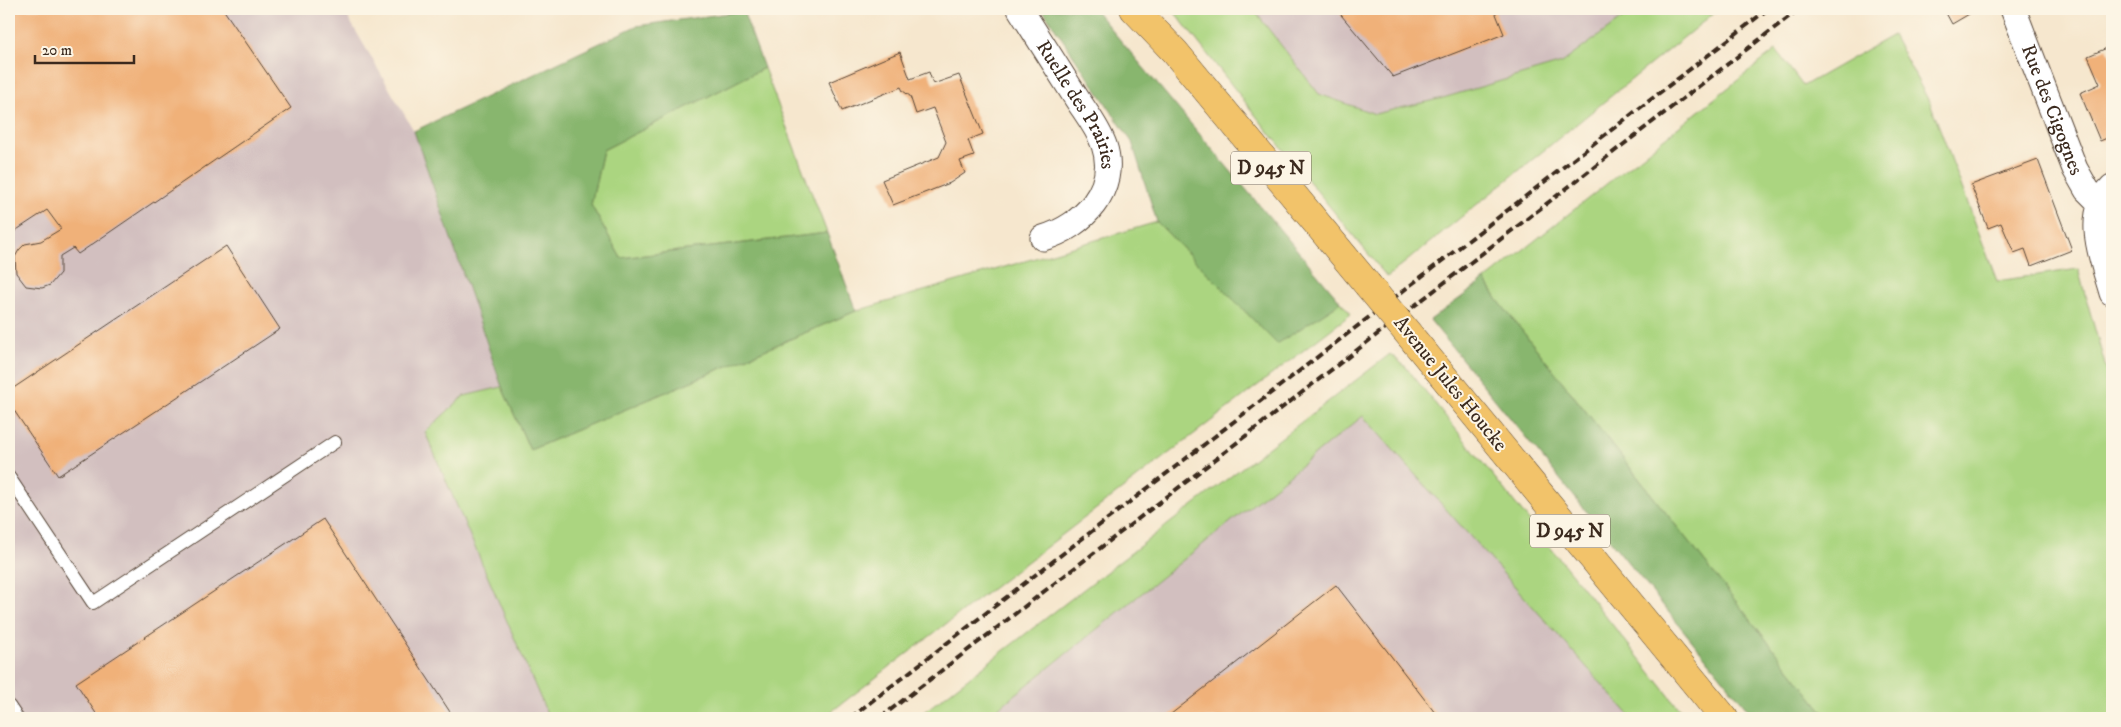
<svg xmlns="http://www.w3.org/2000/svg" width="2121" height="727" font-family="'IM FELL DW Pica',serif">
	<rect width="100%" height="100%" fill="#fcf5e5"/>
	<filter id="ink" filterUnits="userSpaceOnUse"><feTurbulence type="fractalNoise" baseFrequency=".02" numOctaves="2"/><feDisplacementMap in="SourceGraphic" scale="10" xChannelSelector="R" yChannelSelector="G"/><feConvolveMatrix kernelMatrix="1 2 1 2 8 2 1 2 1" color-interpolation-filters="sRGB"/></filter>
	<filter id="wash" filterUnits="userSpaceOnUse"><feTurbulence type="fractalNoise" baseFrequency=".0096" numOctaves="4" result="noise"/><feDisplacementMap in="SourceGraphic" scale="20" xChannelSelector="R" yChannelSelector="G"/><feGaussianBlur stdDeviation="1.12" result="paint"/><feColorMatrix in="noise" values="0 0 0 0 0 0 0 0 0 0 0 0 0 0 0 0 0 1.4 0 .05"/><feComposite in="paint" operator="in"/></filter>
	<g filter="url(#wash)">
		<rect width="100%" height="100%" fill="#f6e7ce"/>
		<path fill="#d2bfbf" d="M9 9H343L414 131 502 387 464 396 425 432 549 718H9Z
			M1253 9H1635L1562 63 1443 98 1375 114 1319 94Z
			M1363 416 1632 718H986Z"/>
		<path fill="#abd580" stroke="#73804f" d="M1172 9H1253L1319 94 1375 114 1443 98 1562 63 1635 9H1719L1387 277 1260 121Z
			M1893 35 1931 105 1997 281 2078 269 2112 390V718H1828L1497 299 1485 280 1776 50 1803 86Z
			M764 68 827 233 621 258 591 205 603 150Z
			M1157 222 1277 343 1341 302 1351 314 823 718H549L425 432 464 396 502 387 530 450 856 311Z
			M1390 354 1406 367 1687 718H1632L1363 416 986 718H916Z"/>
		<path fill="#88b66e" stroke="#627046" d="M1042 9H1094L1341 302 1277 344 1157 222 1132 142Z
			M743 11 764 68 603 150 591 205 621 258 827 233 856 311 530 450 502 387 414 131 636 26Z
			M1485 280 1497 299 1828 718H1755L1430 320Z"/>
		<g id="blocks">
			<path fill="#f0b179" d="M9 9H223L291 108 78 254 73 248 60 256V273L50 285 42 288 26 286 16 273 15 257 19 250 25 244 41 241 61 229 47 210 9 235Z
				M1336 9H1494L1504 34 1393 77Z
				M1953 9H1975L1976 10 1952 24 1946 13Z
				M2107 48 2112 59V136L2100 141 2080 93 2100 84 2088 56Z
				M900 52 910 79 929 72 933 84 959 75 983 134 968 140 974 156 960 161 965 173 950 183 893 205 882 180 939 157 946 142 933 108 916 114 910 96 903 91 901 87 842 111 829 82Z
				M2038 160 2072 250 2031 266 2025 249 2014 253 2001 223 1988 228 1971 185Z
				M226 246 280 329 58 476 9 403V391Z
				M323 519 454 718H99L76 683Z
				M1336 585 1439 718H1166Z"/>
		</g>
	</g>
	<g filter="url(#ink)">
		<use href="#blocks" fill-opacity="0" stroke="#574638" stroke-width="1"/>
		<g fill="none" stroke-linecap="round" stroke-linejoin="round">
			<defs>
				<path id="lane" d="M9 477 93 603 335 442
					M9 706 17 718"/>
				<g id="street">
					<path id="s1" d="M1020 9C1039 39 1058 69 1077 99 1086 113 1098 128 1104 145 1119 189 1082 227 1043 238"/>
					<path id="s2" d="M2013 9 2075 169 2087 190 2101 204"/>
					<path d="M2112 187C2083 216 2103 260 2112 293"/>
				</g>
				<path id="primary" d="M1134 9 1175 52 1367 284
					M1416 343 1724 718"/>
			</defs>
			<use href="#lane" stroke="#574638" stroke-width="14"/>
			<use href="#street" stroke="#574638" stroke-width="27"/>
			<use href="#primary" stroke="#574638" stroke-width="29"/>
			<use href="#lane" stroke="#fff" stroke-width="12"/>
			<use href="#street" stroke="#fff" stroke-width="25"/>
			<use href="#primary" stroke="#f2c36a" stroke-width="28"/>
			<path stroke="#3b2a1e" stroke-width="4" stroke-dasharray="8 4" stroke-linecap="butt" d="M850 718 1768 9
				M880 718 1799 9"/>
			<defs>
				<path id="primary-bridge" d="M1367 284 1416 343"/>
			</defs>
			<use href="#primary-bridge" stroke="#574638" stroke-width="29" stroke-linecap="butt"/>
			<use href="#primary-bridge" stroke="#f2c36a" stroke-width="28"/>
		</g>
	</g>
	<g text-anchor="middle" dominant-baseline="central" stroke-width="4" stroke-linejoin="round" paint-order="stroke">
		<g fill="#fcf5e5" stroke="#75675a" stroke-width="1">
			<rect x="1231" y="151.5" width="80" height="33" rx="4"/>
			<rect x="1530" y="514.5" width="80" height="33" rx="4"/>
		</g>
		<g font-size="19" font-weight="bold" fill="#3b2a1e">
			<text x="1271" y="168">D 945 N</text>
			<text x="1570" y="531">D 945 N</text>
		</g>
		<g font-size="20" fill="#3b2a1e" stroke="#fcf5e5">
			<text stroke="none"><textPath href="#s1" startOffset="112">Ruelle des Prairies</textPath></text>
			<text stroke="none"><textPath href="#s2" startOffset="108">Rue des Cigognes</textPath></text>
			<text transform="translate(1450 384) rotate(51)">Avenue Jules Houcke</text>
		</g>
	</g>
	<rect width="2121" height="727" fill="none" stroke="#fcf5e5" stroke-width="30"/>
	<path d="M35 55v8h99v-8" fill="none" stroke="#3b2a1e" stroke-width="2.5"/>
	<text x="42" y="55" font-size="15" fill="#3b2a1e" stroke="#fcf5e5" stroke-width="4" paint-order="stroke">20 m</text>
</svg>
